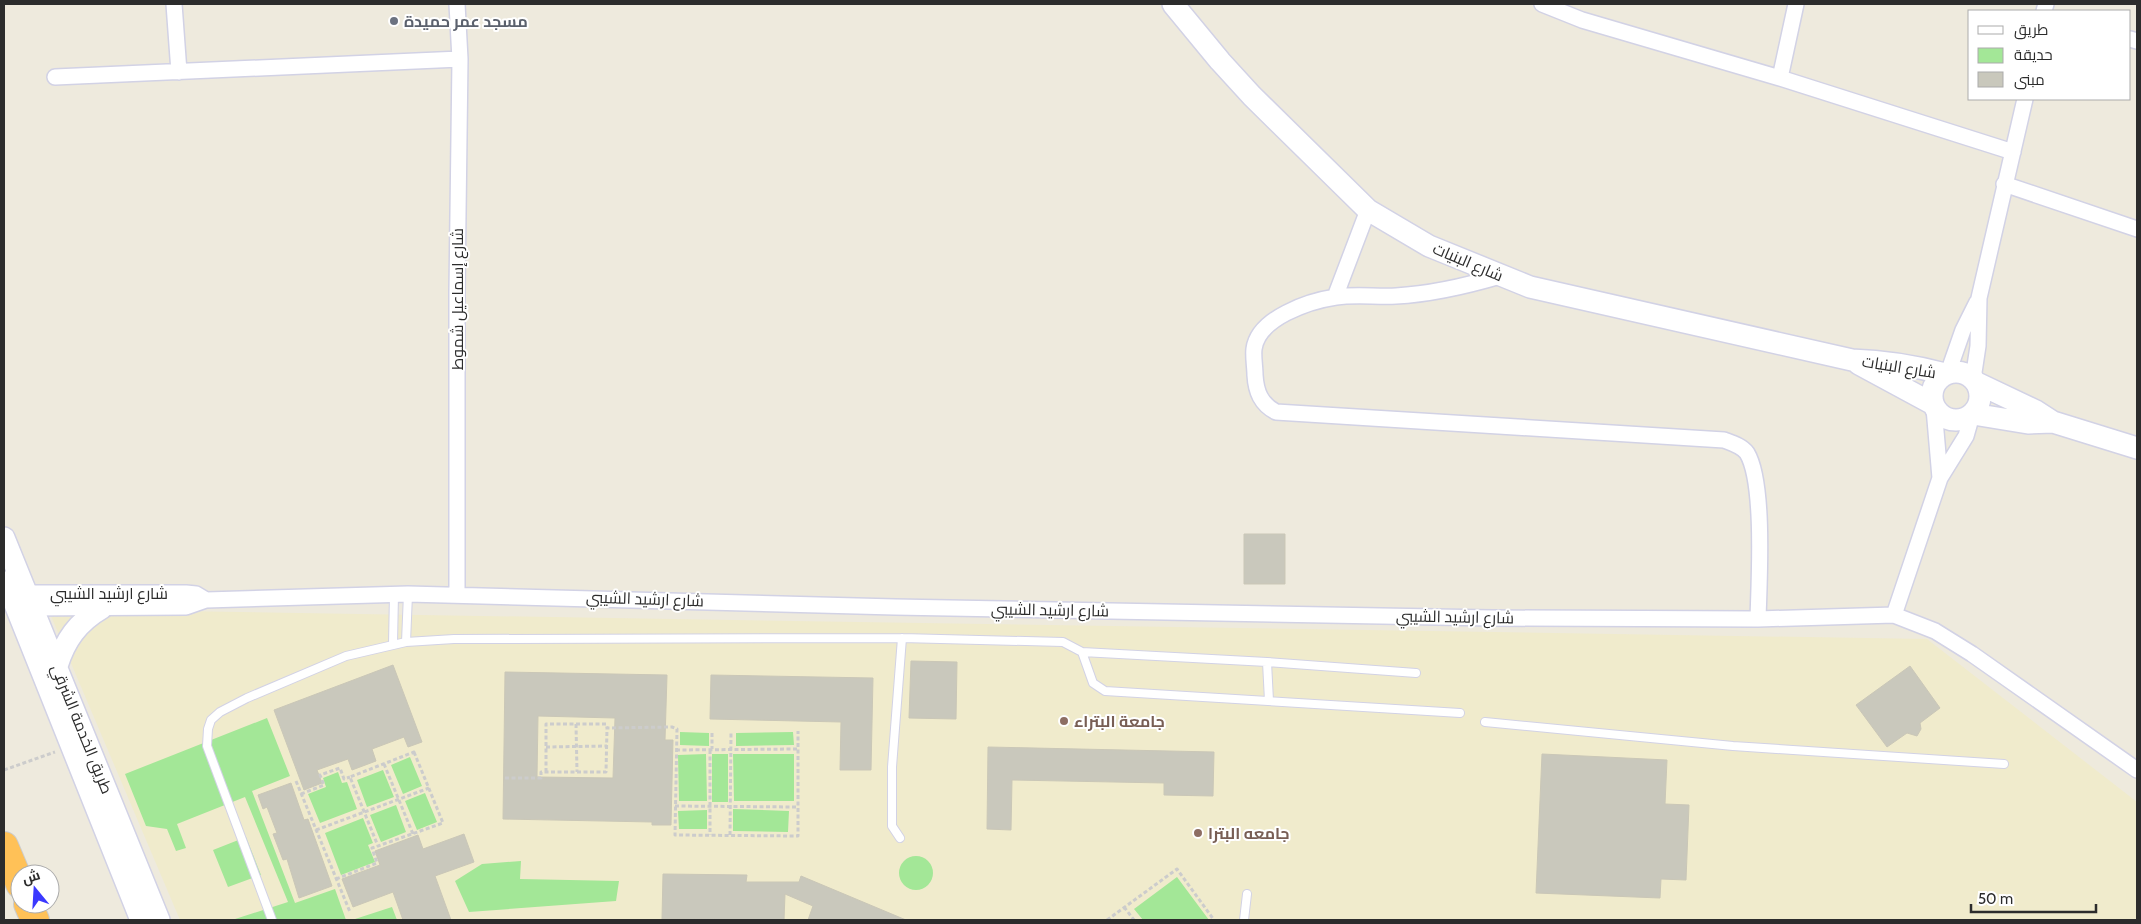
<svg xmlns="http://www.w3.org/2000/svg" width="2141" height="924" font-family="Cabin,Cairo,sans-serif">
	<rect width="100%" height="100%" fill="#eeeadd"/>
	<path fill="#f0ebcc" d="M48 609 1927 639 2137 802V920H180Z"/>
	<path fill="#a3e797" d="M267 718 290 776 252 791 295 903 335 889 346 920H232L288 902 245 797 177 824 186 848 176 851 167 829 146 826 125 774Z
		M680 732 709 733V746L680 745Z
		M793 732 794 745 736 746V733Z
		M706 754 707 801H679L678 755Z
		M712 754H728V802H712Z
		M733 754H794V801H734Z
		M410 757 422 786 403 794 391 765Z
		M383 770 394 797 367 807 357 780Z
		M338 772 342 783 347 782 357 809 320 823 308 794 326 787 323 778Z
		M425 793 437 822 417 830 405 801Z
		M396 805 406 832 381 842 370 815Z
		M733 809 789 811 788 832 733 831Z
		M707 810V829H679L678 811Z
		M363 818 373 843 368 845 375 862 341 875 325 833Z
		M246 837 261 875 228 887 213 850Z
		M899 873a17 17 0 1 1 34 0a17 17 0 1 1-34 0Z
		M521 861 520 879 619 881 616 901 469 912 455 881 482 864Z
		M1177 877 1209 920H1143L1134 909Z
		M392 907 397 920H352Z"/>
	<path fill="#c9c8bc" stroke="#cac7b7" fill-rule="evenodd" d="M1244 534H1285V584H1244Z
		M911 661 957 662 956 719 909 718Z
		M393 665 422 742 408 747 404 737 372 749 376 761 352 770 348 759 317 770 322 783 304 790 274 710Z
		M1910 666 1940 708 1920 723 1921 729 1917 736 1907 733 1887 747 1856 705Z
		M505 672 667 675 665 740H673L671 825H652V822L503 819ZM538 716 615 718 613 778 537 777Z
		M711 675 873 678 871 770H840L841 722 710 719Z
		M988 747 1214 752 1213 796 1164 795V783L1012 780 1011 830 987 829Z
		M1542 754 1667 760 1665 804 1689 805 1686 880 1661 879 1660 898 1536 893Z
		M291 783 304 820 308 819 332 886 299 898 287 859 283 860 273 834 277 833 267 807 263 809 258 795Z
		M464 834 474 862 435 876 451 920H403L393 892 353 907 342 879 380 865 375 851 418 835 423 849Z
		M663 874 747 875 746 882H799L801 876 906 920H808L813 906 785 894 784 920 662 919Z"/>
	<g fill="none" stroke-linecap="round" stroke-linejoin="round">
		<defs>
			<path id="lane" d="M406 642 408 594
				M393 644 394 594
				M1082 652 1267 662 1416 673
				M1267 662 1269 701
				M1485 722 1733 746 2004 764
				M900 838 892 826V767L902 638
				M272 920 207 746 208 729 211 720 220 712 247 698 346 656 406 642 454 639 902 638 1063 642 1082 652 1093 683 1105 691 1460 713
				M1244 920 1247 894"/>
			<path id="street" d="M174 4 179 72
				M457 4 460 59 457 292V594
				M1542 4 1582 20 1780 78 2013 152
				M2044 11 2046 4
				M2130 39 2137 41
				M55 77 460 59
				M1780 78 1796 4
				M2004 184 2137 229
				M1500 276C1466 286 1432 294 1396 296 1376 297 1356 294 1336 297 1309 301 1258 318 1254 349 1253 357 1255 367 1255 375 1256 392 1261 404 1276 412L1724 440C1732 443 1742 446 1747 453 1765 483 1759 582 1758 619
				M1335 297 1368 210
				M1948 373 1963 330 1977 302
				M1973 379 1978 346 1979 298 2025 99
				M1934 408 1940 478
				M19 593H186L196 594 206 600
				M25 608 186 607 206 600 408 594 895 607 1492 618 1758 619 1894 615 1935 631 1972 654 2137 770
				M1894 615 1940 478 1966 436 1972 415"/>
			<path id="secondary" d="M1173 4 1220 61 1252 96 1368 210 1429 246 1530 287 1852 360C1884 361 1915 366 1945 374
				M1859 364 1933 404
				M1932 396a24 24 0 1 1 48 0a24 24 0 1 1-48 0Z
				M1977 383 2036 411 2053 422 2137 448
				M1973 414 2028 423 2053 422
				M4 538 159 920
				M6 582 141 920
				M57 666C65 640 78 622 102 608"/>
			<path id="highway" d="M4 846 20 884
				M28 904 35 920"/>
		</defs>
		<use href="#lane" stroke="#d2d2e5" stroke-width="10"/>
		<use href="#street" stroke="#d2d2e5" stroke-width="18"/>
		<use href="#secondary" stroke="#d2d2e5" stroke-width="24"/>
		<use href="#highway" stroke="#ccc" stroke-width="30"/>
		<path stroke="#ccc" stroke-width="3" stroke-dasharray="4 2.5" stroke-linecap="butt" d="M576 724 577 772
			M712 733V749
			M546 747 607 746
			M676 750 798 749
			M710 750V835
			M414 752 443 823 378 846 350 777Z
			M384 764 413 834
			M4 770 55 752
			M546 772V724H606L607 728
			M505 778H541V772H606L607 728 672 727 677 729 675 835 798 836V731
			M296 781 350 912
			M301 794 324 785 320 775 340 768 344 779 350 777
			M675 806 798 807
			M316 830 429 788
			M730 835 731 733
			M336 879 377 863 372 848 378 846
			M1124 907 1134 920
			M1107 920 1177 869 1214 920"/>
		<use href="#lane" stroke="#fff" stroke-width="8"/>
		<use href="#street" stroke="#fff" stroke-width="15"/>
		<use href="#secondary" stroke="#fff" stroke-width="21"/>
		<use href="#highway" stroke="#ffc157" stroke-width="28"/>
	</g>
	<circle fill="#6b7280" stroke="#fff" stroke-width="2" cx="394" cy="21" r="5"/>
	<g fill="#8d6e63" stroke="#fff" stroke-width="2">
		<circle cx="1064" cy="721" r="5"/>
		<circle cx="1198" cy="833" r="5"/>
	</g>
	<g text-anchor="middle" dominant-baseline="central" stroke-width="4" stroke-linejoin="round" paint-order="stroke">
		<g font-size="16" font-weight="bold" fill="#5b616d" stroke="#fff" text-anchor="start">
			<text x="404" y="21">مسجد عمر حميدة</text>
		</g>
		<g font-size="16" fill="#2c2c2c" stroke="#fff">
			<text transform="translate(1468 262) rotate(23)">شارع البنيات</text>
			<text transform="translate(457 299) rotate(-90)">شارع إسماعيل شموط</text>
			<text transform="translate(1899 367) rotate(9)">شارع البنيات</text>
			<text x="109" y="593">شارع ارشيد الشيبي</text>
			<text transform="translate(645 599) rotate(2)">شارع ارشيد الشيبي</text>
			<text transform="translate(1050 610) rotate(1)">شارع ارشيد الشيبي</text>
			<text transform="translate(1455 617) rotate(1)">شارع ارشيد الشيبي</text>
			<text transform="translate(82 729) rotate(68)">طريق الخدمة الشرقي</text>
		</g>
		<g font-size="16" font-weight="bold" fill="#785e54" stroke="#fff" text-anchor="start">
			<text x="1074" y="721">جامعة البتراء</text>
			<text x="1208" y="833">جامعه البترا</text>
		</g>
	</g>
	<rect width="2141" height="924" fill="none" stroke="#2c2c2c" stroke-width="10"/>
	<rect x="1968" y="10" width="162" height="90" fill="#ffffff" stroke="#ababab"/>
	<rect x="1978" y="26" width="25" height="8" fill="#ffffff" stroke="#ababab"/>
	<text x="2014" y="35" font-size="15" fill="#2c2c2c">طريق</text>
	<rect x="1978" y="48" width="25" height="15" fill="#a3e797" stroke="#ababab"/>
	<text x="2014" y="60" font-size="15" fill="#2c2c2c">حديقة</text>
	<rect x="1978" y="72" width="25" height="15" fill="#c9c8bc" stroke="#ababab"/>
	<text x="2014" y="85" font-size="15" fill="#2c2c2c">مبنى</text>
	<g transform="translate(35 889) rotate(342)"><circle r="24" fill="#ffffff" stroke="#ababab"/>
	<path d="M0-4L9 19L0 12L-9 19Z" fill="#3b39ff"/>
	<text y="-8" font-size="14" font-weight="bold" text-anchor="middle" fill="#2c2c2c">ش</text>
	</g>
	<path d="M1971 904v8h125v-8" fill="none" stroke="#2c2c2c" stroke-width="2.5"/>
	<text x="1978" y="904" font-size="15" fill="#2c2c2c" stroke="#ffffff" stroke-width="4" paint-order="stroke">50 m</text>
</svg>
